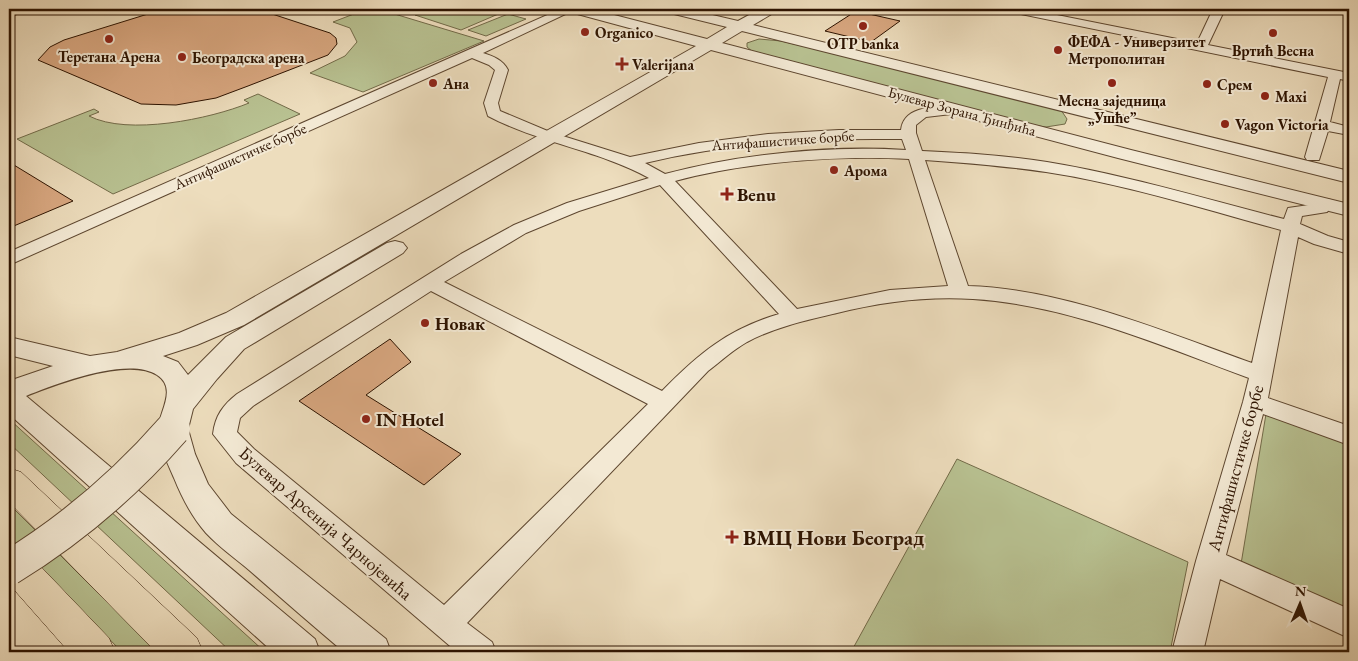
<svg xmlns="http://www.w3.org/2000/svg" width="1358" height="661" font-family="'EB Garamond',serif">
	<rect width="100%" height="100%" fill="#edddbd"/>
	<filter id="stains"><feTurbulence type="fractalNoise" baseFrequency=".004" numOctaves="4"/><feColorMatrix values="0 0 0 0 .2 0 0 0 0 .09 0 0 0 0 .02 0 0 0 .5 -.17"/></filter>
	<radialGradient id="worn" r=".72"><stop offset=".6" stop-color="#630" stop-opacity="0"/><stop offset="1" stop-color="#630" stop-opacity=".3"/></radialGradient>
	<path fill="#b8c191" stroke="#726a48" d="M350 9H378L484 41 363 92 310 73 345 56 357 42 350 28 333 22 359 12Z
		M460 9H492L503 12 461 30 415 15C432 9 443 13 460 9Z
		M508 14 526 19 486 36 468 30Z
		M759 39 781 41 900 69 1061 110 1067 119 1065 124 1046 127 1031 125 752 51 747 47V43Z
		M258 94 300 114 113 194 17 139 94 109 99 112 89 116C128 136 210 119 249 103L244 100Z
		M1270 413 1349 443V612L1241 564 1266 414Z
		M9 419 265 652H231L9 443Z
		M957 459 1188 562 1170 652H851Z
		M9 504 141 636 156 652H122L9 537Z"/>
	<path fill="#d8a780" stroke="#2d1300" d="M164 9H257L330 33 336 38 337 44 328 55 248 86 216 98 176 105 141 104 38 60 50 47 64 40Z
		M856 11 900 21 871 42 825 31Z
		M9 162 73 201 9 228Z
		M390 339 411 362 366 395 461 454 424 485 299 401Z"/>
	<g fill="none" stroke-linecap="round" stroke-linejoin="round">
		<defs>
			<path id="minor" d="M561 9H576L483 53C493 56 503 60 508 70L498 103 500 111 550 132 630 157 699 143 768 134 839 130H901C904 105 936 107 955 106L960 107 962 110 960 113 926 117 916 125V133L922 151C963 153 1005 155 1047 162 1127 175 1205 199 1284 219L1288 208 1316 204 1325 199 1331 200 1334 204 1327 212 1302 216 1300 224 1328 236 1349 242V254L1314 244 1298 237 1268 398 1349 426V445L1263 414 1226 555 1349 609V638L1220 579 1203 652H1172L1196 561 1243 402 1249 378C1160 345 1068 305 973 299 927 296 881 302 837 313 807 320 775 327 747 342 733 350 721 361 708 371L467 623 492 642 496 652H457L236 463 213 434C215 416 223 405 237 394L461 254 514 225 567 203 649 178C598 150 539 143 488 116L484 103 495 70 489 65 472 58 9 265V252ZM874 139H902L906 150C829 145 739 154 665 174L645 163C720 145 797 139 874 139ZM909 159 948 286 890 290 797 309 675 181C745 162 837 155 909 159ZM925 160C965 163 1006 166 1046 172 1125 184 1204 209 1281 230L1252 363C1162 331 1064 289 968 286ZM660 185 779 314C728 329 698 354 662 391L444 282 526 233 579 211ZM431 291 648 404 444 605 254 449 237 432 240 418 253 406Z
				M1005 9H1027L1197 43 1213 9H1225L1208 45 1349 73V81L1340 79 1330 122 1349 127V135L1328 131 1319 160H1307L1305 157 1328 77 1011 12Z"/>
			<path id="tertiary" d="M9 9H27L25 12 9 16Z
				M568 9H591L707 39 727 27 666 12 664 9H687L738 21 760 9H777L775 12 753 25 1349 171V183L742 31 722 43 1131 150 1349 204V216L1118 158 711 50 244 325 197 345 163 356 178 362 188 375 226 337 387 243 395 241 403 243 407 248 403 253 244 349 217 379 193 409 188 429 195 454 208 484 231 514 386 639 391 652H344C312 625 281 598 249 570 235 558 219 547 206 533 192 517 182 498 174 478 168 464 161 450 158 435 155 416 180 390 157 375 128 356 56 384 26 396L315 639 320 652H273L9 414V381L53 366 9 355V337L90 356 117 352 179 333 226 313 696 46 570 12Z"/>
			<path id="trunk" d="M9 468 21 472 197 638 203 652H156L9 502Z
				M9 542 22 547 109 638 115 652H69L9 584Z"/>
		</defs>
		<use href="#minor" stroke="#5d462f" stroke-width="2"/>
		<use href="#tertiary" stroke="#5d462f" stroke-width="2"/>
		<use href="#trunk" stroke="#2d1300" stroke-width="1"/>
		<use href="#minor" fill="#f3e9d4" fill-rule="evenodd"/>
		<use href="#tertiary" fill="#f3e9d4" fill-rule="evenodd"/>
		<use href="#trunk" fill="#edddbd" fill-rule="evenodd"/>
		<defs>
			<path id="tertiary-bridge" d="M9 568C71 530 125 484 173 429"/>
		</defs>
		<use href="#tertiary-bridge" stroke="#5d462f" stroke-width="36" stroke-linecap="butt"/>
		<use href="#tertiary-bridge" stroke="#f3e9d4" stroke-width="34"/>
	</g>
	<g fill="#8f2418" stroke="#f3e9d4" stroke-width="2">
		<circle cx="863" cy="26" r="5"/>
		<circle cx="585" cy="32" r="5"/>
		<circle cx="1273" cy="33" r="5"/>
		<circle cx="109" cy="39" r="5"/>
		<circle cx="1058" cy="50" r="5"/>
		<circle cx="182" cy="57" r="5"/>
		<path d="M619.5 56.5h5v5h5v5h-5v5h-5v-5h-5v-5h5z"/>
		<circle cx="433" cy="83" r="5"/>
		<circle cx="1112" cy="83" r="5"/>
		<circle cx="1207" cy="84" r="5"/>
		<circle cx="1265" cy="96" r="5"/>
		<circle cx="1225" cy="124" r="5"/>
		<circle cx="834" cy="170" r="5"/>
		<path d="M724.5 186.5h5v5h5v5h-5v5h-5v-5h-5v-5h5z"/>
		<circle cx="425" cy="323" r="5"/>
		<circle cx="366" cy="419" r="5"/>
		<path d="M729.5 529.5h5v5h5v5h-5v5h-5v-5h-5v-5h5z"/>
	</g>
	<g text-anchor="middle" dominant-baseline="central" stroke-width="4" stroke-linejoin="round" paint-order="stroke">
		<g font-size="15" font-weight="bold" fill="#2d1300" stroke="#f3e9d4" text-anchor="start">
			<text x="595" y="32">Organico</text>
			<text x="1068" y="41">ФЕФА - Универзитет<tspan x="1068" dy="17">Метрополитан</tspan></text>
			<text x="863" y="43" text-anchor="middle">OTP banka</text>
			<text x="1273" y="50" text-anchor="middle">Вртић Весна</text>
			<text x="109" y="56" text-anchor="middle">Теретана Арена</text>
			<text x="192" y="57">Београдска арена</text>
			<text x="632" y="64">Valerijana</text>
			<text x="443" y="83">Ана</text>
			<text x="1217" y="84">Срем</text>
			<text x="1275" y="96">Maxi</text>
			<text x="1112" y="100" text-anchor="middle">Месна заједница<tspan x="1112" dy="17">„Ушће”</tspan></text>
			<text x="1235" y="124">Vagon Victoria</text>
			<text x="844" y="170">Арома</text>
		</g>
		<g font-size="15" fill="#2d1300" stroke="#f3e9d4">
			<text transform="translate(962 111) rotate(15)">Булевар Зорана Ђинђића</text>
			<text transform="translate(783 140) rotate(-4)">Антифашистичке борбе</text>
			<text transform="translate(240 156) rotate(-24)">Антифашистичке борбе</text>
		</g>
		<g font-size="18" font-weight="bold" fill="#2d1300" stroke="#f3e9d4" text-anchor="start">
			<text x="737" y="194">Benu</text>
			<text x="435" y="323">Новак</text>
			<text x="376" y="419">IN Hotel</text>
		</g>
		<g font-size="18" fill="#2d1300" stroke="#f3e9d4">
			<text transform="translate(1235 468) rotate(-75)">Антифашистичке борбе</text>
			<text transform="translate(326 523) rotate(41)">Булевар Арсенија Чарнојевића</text>
		</g>
		<g font-size="21" font-weight="bold" fill="#2d1300" stroke="#f3e9d4" text-anchor="start">
			<text x="743" y="537">ВМЦ Нови Београд</text>
		</g>
	</g>
	<rect width="1358" height="661" fill="none" stroke="#edddbd" stroke-width="30"/>
	<rect x="10" y="10" width="1338" height="641" fill="none" stroke="#2d1300" stroke-width="2.5"/>
	<rect x="15" y="15" width="1328" height="631" fill="none" stroke="#2d1300"/>
	<g transform="translate(1300 604) rotate(2)" stroke="#f3e9d4" stroke-width="4" paint-order="stroke">
	<path d="M0-4L9 19L0 12L-9 19Z" fill="#2d1300"/>
	<text y="-8" font-size="14" font-weight="bold" text-anchor="middle" fill="#2d1300">N</text>
	</g>
	<rect width="100%" height="100%" filter="url(#stains)"/>
	<rect width="100%" height="100%" fill="url(#worn)"/>
</svg>
